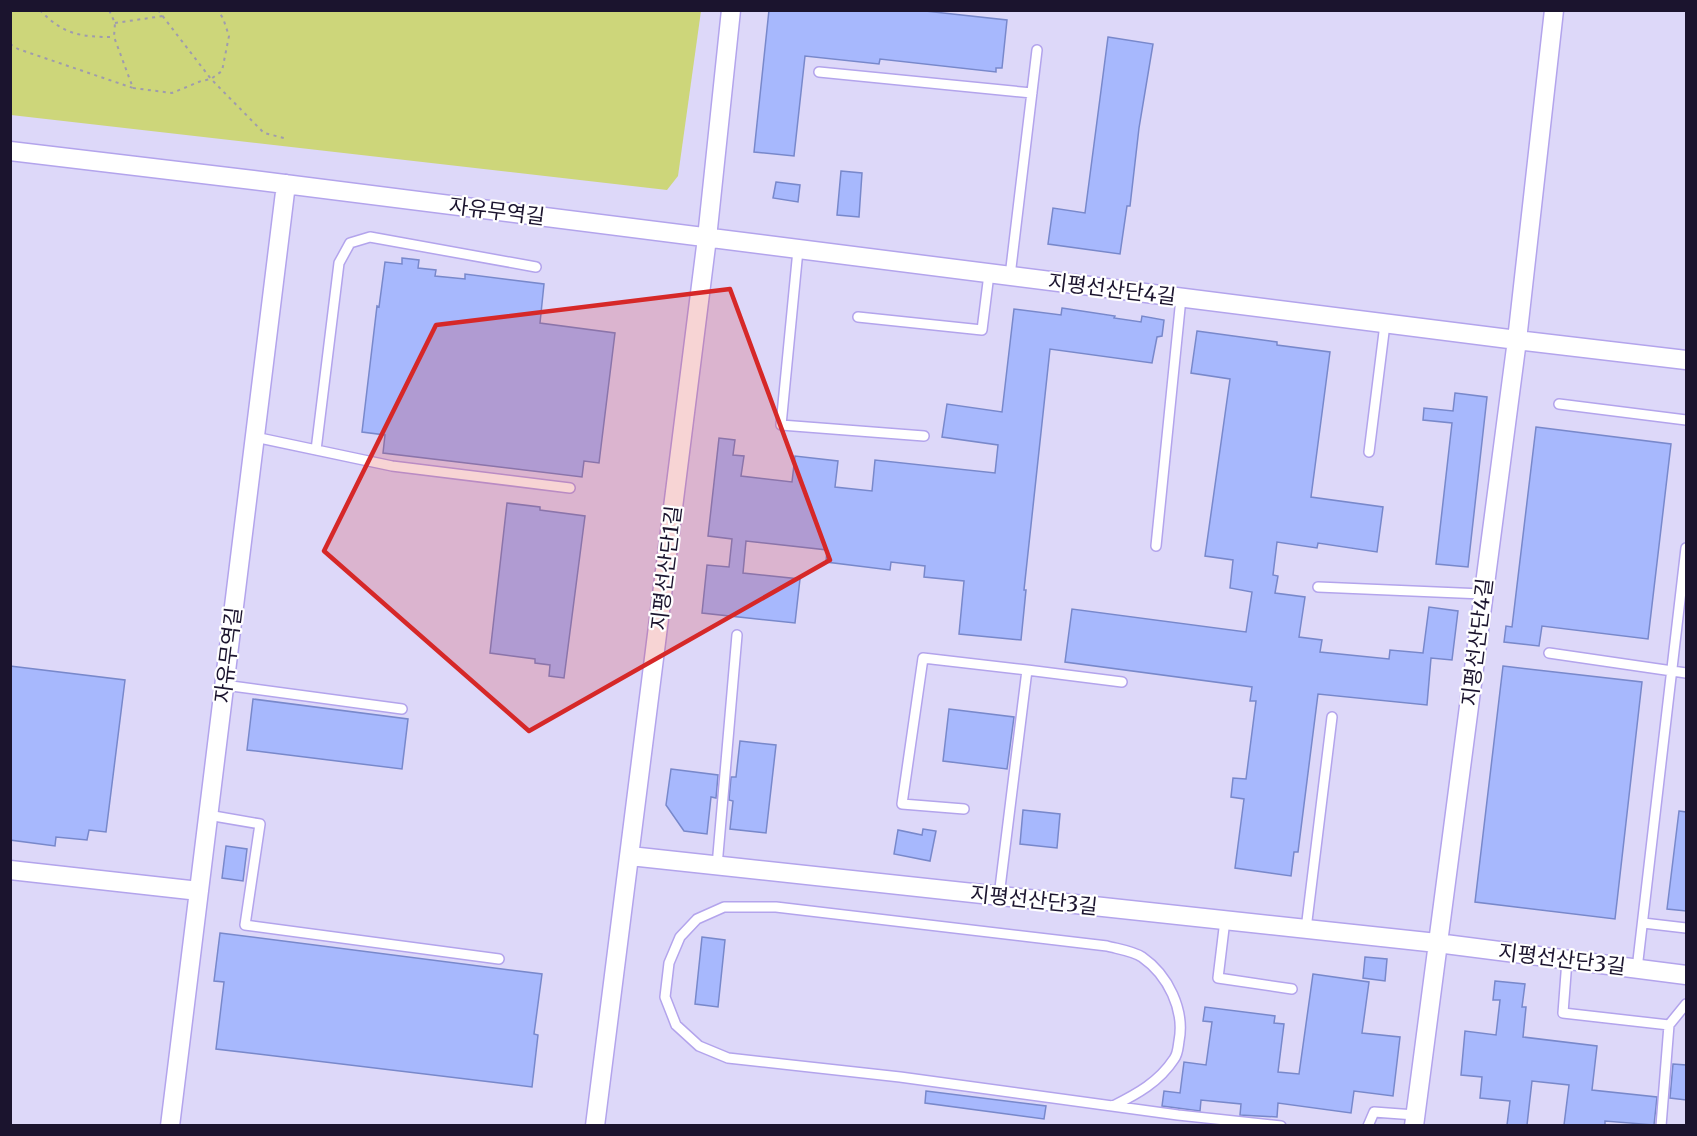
<svg xmlns="http://www.w3.org/2000/svg" width="1697" height="1136" font-family="Merriweather,'Noto Sans KR',serif">
	<rect width="100%" height="100%" fill="#e8e6f5"/>
	<path fill="#ddd8f9" d="M11 11H1686V1125H11Z"/>
	<path fill="#cdd67a" d="M11 10H701V11L678 176 667 190 11 115Z"/>
	<path fill="#a7b8fd" stroke="#7888cb" stroke-width="1.5" d="M769 10H916L1007 20 1002 68H996V72L880 59 879 64 805 56 794 156 754 152Z
		M1108 37 1153 44 1139 128 1130 206H1127L1120 254 1048 244 1053 208 1085 213Z
		M841 171 862 173 859 217 837 215Z
		M776 182 800 185 798 202 773 198Z
		M402 258 419 260 418 268 436 270 435 276 465 279V274L544 284 540 323 615 333 599 463 584 461 582 477 383 453 385 435 362 432 377 306 379 307 385 262 402 264Z
		M1062 308 1115 316 1114 318 1141 322 1142 316 1164 320 1162 336 1157 337 1152 363 1050 349 1024 590H1026L1021 640 959 634 964 581 924 577 925 566 891 562 890 570 826 562 827 550 746 541 743 573 800 579 795 623 702 613 707 565 729 567 732 539 708 536 719 438 735 440 733 455 744 456 741 476 792 482 795 456 838 461 835 487 872 491 875 460 995 473 998 445 942 437 947 404 1002 412 1014 309 1061 315Z
		M1197 331 1277 342V345L1330 352 1311 497 1383 507 1377 552 1318 543 1317 548 1277 542 1273 575 1278 576 1275 593 1305 597 1299 637 1322 640 1320 652 1389 659 1390 650 1423 653 1429 607 1458 611 1452 660 1431 658 1427 705 1318 694 1298 852H1294L1291 876 1235 868 1244 799 1231 797 1233 778 1246 779 1256 701H1250L1252 687 1065 662 1072 609 1246 632 1252 592 1230 588 1233 560 1205 556 1230 379 1191 373Z
		M1455 393 1487 397 1468 567 1436 564 1452 423 1423 420 1424 408 1453 411Z
		M1536 427 1671 444 1648 639 1542 626 1539 646 1504 642 1506 626 1512 627Z
		M507 503 540 507V510L585 516 564 678 549 676 550 665 535 663V659L490 653Z
		M10 666 125 680 106 832 89 830 87 840 56 837 55 846 10 840Z
		M1503 666 1642 682 1615 919 1475 902Z
		M253 699 408 719 402 769 247 750Z
		M949 709 1014 717 1007 769 943 761Z
		M740 741 776 745 766 833 730 829 733 801 729 800 731 777H736Z
		M671 769 718 775 716 798 711 797 707 834 684 831 666 805Z
		M1023 810 1060 814 1057 848 1020 844Z
		M1679 811 1686 812V911L1667 909Z
		M923 829 936 831 930 861 894 854 898 830 922 835Z
		M226 846 247 849 243 881 222 878Z
		M220 933 542 974 534 1034 538 1035 532 1087 216 1049 224 982 214 981Z
		M702 937 725 940 718 1007 695 1004Z
		M1365 957 1387 959 1385 981 1363 978Z
		M1313 974 1369 982 1362 1033 1400 1037 1393 1096 1354 1091 1351 1113 1278 1103 1277 1117 1240 1115 1241 1104 1201 1100 1200 1111 1162 1106 1164 1091 1180 1093 1184 1062 1206 1065 1212 1022 1203 1021 1205 1007 1275 1016 1274 1023 1284 1024 1278 1072 1299 1074Z
		M1495 981 1525 984 1522 1007H1526L1523 1037 1597 1046 1592 1090 1657 1097 1654 1125 1605 1121V1125H1564L1569 1085 1532 1081 1527 1125H1507L1510 1101 1480 1098 1482 1077 1461 1075 1465 1031 1496 1035 1500 1000H1493Z
		M1673 1064 1686 1065V1100L1670 1098Z
		M926 1091 1046 1106 1044 1119 925 1103Z"/>
	<g fill="none" stroke-linecap="round" stroke-linejoin="round">
		<defs>
			<path id="lane" d="M819 72 1032 93
				M798 250 781 425 924 436
				M1010 276 1037 50
				M858 317 982 330 989 274
				M1559 404 1686 420
				M255 437 392 466 570 488
				M316 450 339 263 350 243 370 237 536 267
				M1369 452 1385 324
				M1156 546 1181 298
				M1318 587 1483 594
				M1549 653 1686 673
				M224 685 402 709
				M964 809 902 804 923 658 1027 670
				M208 815 260 824 245 925 499 959
				M717 866 737 635
				M999 896 1027 670 1122 682
				M1225 920 1218 978 1292 989
				M1643 923 1686 928
				M1306 929 1332 717
				M1567 960 1563 1013 1669 1025
				M1637 969 1686 548
				M1113 1106C1137 1094 1159 1082 1174 1059 1178 1054 1178 1047 1179 1041 1185 1010 1168 975 1142 957 1133 951 1118 949 1107 946L776 907H724L697 919 680 937 669 963 665 997 676 1025 699 1046 728 1058 900 1077 1178 1115 1281 1126
				M1368 1126 1374 1112 1415 1115
				M1661 1126 1669 1025 1686 1004"/>
			<path id="street" d="M10 151 253 180 1517 340 1686 360
				M630 856 1437 943 1686 975
				M10 870 199 891
				M170 1126 286 184
				M595 1126 707 238 731 10
				M1414 1126 1517 340 1554 10"/>
		</defs>
		<use href="#lane" stroke="#b3a4ec" stroke-width="12"/>
		<use href="#street" stroke="#b3a4ec" stroke-width="21"/>
		<path stroke="#9f9bae" stroke-width="2" stroke-dasharray="3 4.5" stroke-linecap="butt" d="M40 10C63 35 82 37 113 37
			M158 10 211 79 264 133 288 139
			M115 23 163 16
			M10 44 18 49 133 88 114 37 115 23 109 10
			M133 88 172 93 201 81 211 79 222 71 229 36 223 18 217 10"/>
		<use href="#lane" stroke="#fff" stroke-width="9"/>
		<use href="#street" stroke="#fff" stroke-width="18"/>
	</g>
	<path fill="#d62828" fill-opacity="0.2" stroke="#d62828" stroke-width="4.5" stroke-linejoin="round" d="M730 289 830 560 529 731 324 551 436 325Z"/>
	<g text-anchor="middle" dominant-baseline="central" stroke-width="4.5" stroke-linejoin="round" paint-order="stroke">
		<g font-size="21" fill="#1b142e" stroke="#fff">
			<text transform="translate(497 211) rotate(7)">자유무역길</text>
			<text transform="translate(1112 289) rotate(7)">지평선산단4길</text>
			<text transform="translate(666 568) rotate(-83)">지평선산단1길</text>
			<text transform="translate(1477 642) rotate(-83)">지평선산단4길</text>
			<text transform="translate(228 655) rotate(-83)">자유무역길</text>
			<text transform="translate(1034 900) rotate(6)">지평선산단3길</text>
			<text transform="translate(1562 959) rotate(7)">지평선산단3길</text>
		</g>
	</g>
	<rect width="1697" height="1136" fill="none" stroke="#1b142e" stroke-width="24"/>
</svg>
